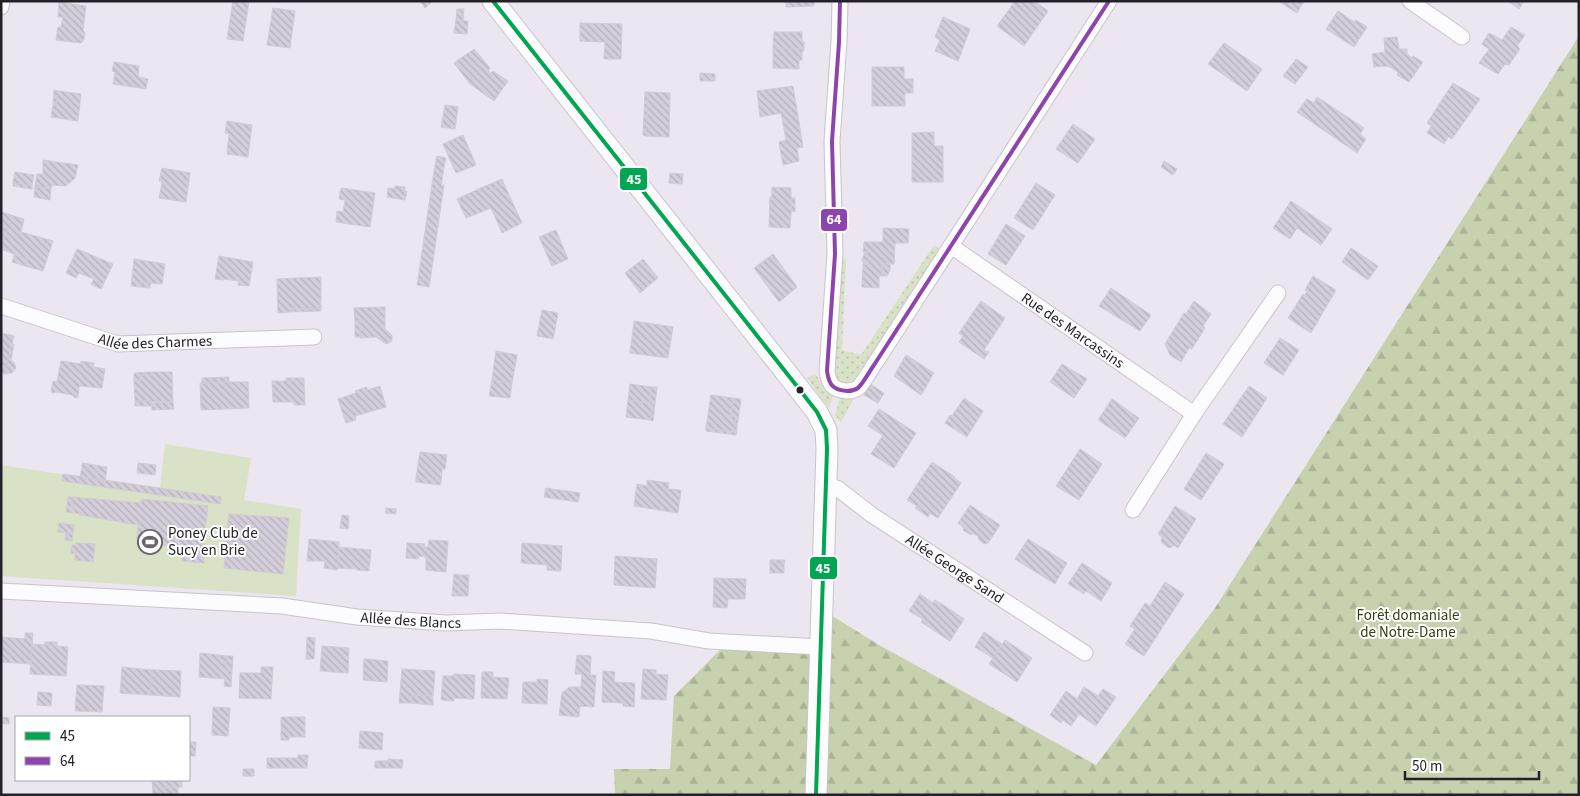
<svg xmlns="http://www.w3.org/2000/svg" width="1580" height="796" font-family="'Source Sans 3',sans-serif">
	<defs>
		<pattern id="grass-dots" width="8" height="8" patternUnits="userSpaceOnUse" patternTransform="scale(1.25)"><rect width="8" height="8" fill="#d9e2c7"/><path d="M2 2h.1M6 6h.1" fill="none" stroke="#bac2ab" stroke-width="1.8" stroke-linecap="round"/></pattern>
		<pattern id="forest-firs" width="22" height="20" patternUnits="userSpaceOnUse" patternTransform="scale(1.25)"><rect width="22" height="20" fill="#c7d1ae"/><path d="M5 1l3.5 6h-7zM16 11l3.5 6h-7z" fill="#abb396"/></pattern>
		<pattern id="building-back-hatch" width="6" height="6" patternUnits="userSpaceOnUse" patternTransform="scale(1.25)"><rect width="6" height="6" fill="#d4cdda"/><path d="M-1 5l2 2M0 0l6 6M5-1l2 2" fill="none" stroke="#b6b0bb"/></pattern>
	</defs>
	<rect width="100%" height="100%" fill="#ebe6f0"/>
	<path fill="url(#grass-dots)" d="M934 245 939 249 856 382 849 386C839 382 835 379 832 369L839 259H846L842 350 861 355Z
		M813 375 817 376 824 390 833 396 829 408 821 398 807 378Z
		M840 397 854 398 841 422 835 416Z"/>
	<path fill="url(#forest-firs)" d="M1579 36V795H615L614 769H670L674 696 728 642 820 647 821 609 879 645 1096 765 1215 608Z"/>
	<path fill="#d9e2c7" d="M165 444 251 458 244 500 301 509 296 596 1 576V465L160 489Z"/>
	<path fill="url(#building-back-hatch)" stroke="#d0ccd3" d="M233 1H249L243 41 227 39Z
		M420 1H433L425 8Z
		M786 1H814V6L786 7Z
		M1015 1H1034L1048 11 1024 46 997 26Z
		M1278 1H1304L1297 13Z
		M1508 1H1524L1519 9Z
		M59 2 86 6 83 30 85 33 84 39 81 43 56 40 58 27H61L63 17H58Z
		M273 8 295 11 290 48 267 45Z
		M457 9H464L463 20H456Z
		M1338 11 1354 22 1356 20 1367 27 1354 47 1326 29Z
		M943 17 970 29 958 61 935 51 940 40 935 37Z
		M456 20 468 21 467 34 454 33Z
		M580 23 622 24 621 59H604L605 42 580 41Z
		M1511 27 1525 35 1517 46 1520 49 1509 65 1505 64 1498 74 1479 63 1489 49 1482 44 1489 33 1502 40Z
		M774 32H802V41L804 42V49L773 48Z
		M1397 37 1399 49H1407V54L1412 58 1413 56 1423 62 1409 82 1397 75 1398 72 1388 66 1374 67 1372 54 1385 52 1384 38Z
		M1224 43 1262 69 1247 91 1208 64Z
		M773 48 804 49V51H802V60H799V69L773 68Z
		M474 49 490 68 488 71 491 73 493 71 508 81 494 101 470 84 454 63Z
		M1296 59 1308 67 1295 84 1283 76Z
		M114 62 139 66 138 77 148 79 146 89 113 84 115 72 112 71Z
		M872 67H904V79H913V93H905V106H872Z
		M700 73 715 74V81H700Z
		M1453 83 1480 99 1452 139 1427 123Z
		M793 86 803 147 797 148 799 161 783 165 779 142 786 140 781 113 760 117 757 91Z
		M54 90 58 91 56 106 53 105Z
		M58 91 81 94 78 121 51 117 53 105 56 106Z
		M645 92H648L646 136 643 135Z
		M648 92 670 93 669 137 646 136Z
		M1317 97 1364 128 1360 134 1366 139 1357 153 1297 112 1307 99 1314 103Z
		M445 105 458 107 455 129 441 127Z
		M227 121 252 125 248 157 227 154 229 134 225 133Z
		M1073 124 1095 139 1078 163 1056 149Z
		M1431 126 1448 137 1444 144 1427 133Z
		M934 132V146H943V182H912V133Z
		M463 135 476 165 456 173 443 144Z
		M437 156 446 158 444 167 435 165Z
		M43 160 78 165 75 178 66 186 52 185 51 189 35 187 37 174H43Z
		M1164 161 1177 169 1173 175 1161 167Z
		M435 165 444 167 441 187 431 191Z
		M162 168 190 173 186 202 159 198 162 182 159 181Z
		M15 172 34 175 32 186 13 183Z
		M670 173 683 174 682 184 669 183Z
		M502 179 504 184 486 192 483 187Z
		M13 183 32 186V189L13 186Z
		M1036 183 1055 195 1033 230 1014 218Z
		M504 184 522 223 502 233 491 208 466 218 457 199 483 187 486 192Z
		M444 185 430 281 418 279 431 191Z
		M395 186 405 187 404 191H407L405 200 387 197 388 188 394 189Z
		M35 187 51 189 50 200 34 197Z
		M772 187 791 188V198H792L790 228 769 227 770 197H772Z
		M341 188 375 193 370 227 336 222 337 211 343 212 345 200 339 199Z
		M792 198H795V212L791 211Z
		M1291 201 1332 229 1321 245 1297 228 1290 239 1273 228Z
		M1 212 24 219 21 232 53 241 43 271 25 266 27 259 1 249 7 229 1 227Z
		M1006 224 1025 236 1006 265 988 254Z
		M1 227 7 229 3 243H1Z
		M883 228 909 229 908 243H895L894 264H882V276H879V288L862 287 863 264H867V261L869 260V256L867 255V252H863L864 242H883Z
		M556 230 568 259 552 266 539 237Z
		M1351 248 1378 266 1368 280 1342 262Z
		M77 249 113 264 101 289 91 284 94 279 79 273 76 278 66 273Z
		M865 252H867V255L869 256V260L867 261V264H864L862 259Z
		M773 254 797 287 779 302 754 268Z
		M14 255 27 259 25 266 12 262Z
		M219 256 253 262 249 286 238 285 239 281 224 279V280L215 279Z
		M134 259 165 264 162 284 141 282 140 287 131 286Z
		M643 259 658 278 640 293 625 273Z
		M882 264H890V270L887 276H882Z
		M1313 276 1336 290 1311 333 1288 318 1303 294 1305 295 1307 292 1305 290Z
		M321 277V305H319V309H290V312L278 313 277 279Z
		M418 279 430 281 429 287 417 285Z
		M141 282 151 283 150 288 140 287Z
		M1111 288 1151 315 1140 331 1099 306Z
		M981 301 1005 318 984 350 989 352 984 359 959 342 963 336 959 333Z
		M1194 301 1211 314 1203 326 1205 328 1192 349 1189 348 1181 362 1170 355 1165 344 1184 313 1186 314Z
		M319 305H321V311L290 312V309H319Z
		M385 307V329L392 335V341L386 344 376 337 360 338V321H355L354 308Z
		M542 310 558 313 553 339 537 336Z
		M355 321H360V337H355Z
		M634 321 673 327 668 358 630 353Z
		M1 333 14 336 4 374 1 373Z
		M1280 338 1299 350 1283 375 1264 363Z
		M12 344H14L11 360 14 362 16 368 12 373 4 374Z
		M496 351 517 355 512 383 492 380Z
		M906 355 934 373 921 395 894 376Z
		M61 361 81 364V361L94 363 93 367 105 369 102 388 79 386 78 397 75 398 72 395 56 392 52 393 51 391 53 381 57 382Z
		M1062 364 1087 379 1074 398 1050 382Z
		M152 372H172L173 402 135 401 134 381H140V375H152Z
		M152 372V375H140V381H134V373Z
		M229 377V382L202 383V378Z
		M286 378H304V381H286Z
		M492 380 512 383 510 398 489 396Z
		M272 381H304L305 405H294V402H273Z
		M229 382H248L249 408 201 410 200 383Z
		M630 384 651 387 649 403 628 400Z
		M870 384 884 393 878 403 864 395Z
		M380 386 386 407 355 416 356 420 346 423 338 399 356 393 355 391 367 387V390Z
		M1249 386 1267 398 1242 437 1223 424Z
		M651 387H657L655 404 649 403Z
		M711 395 733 398 730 416 736 417 734 432 706 428Z
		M733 398 741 399 736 435 706 431V428L734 432 736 417 730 416Z
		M964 398 983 411 967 437 945 423 950 415 952 416Z
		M1112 399 1139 418 1125 438 1098 420Z
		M628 400 649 403 652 405 650 420 626 417Z
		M135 401H152V406H135Z
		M173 402 174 409 152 410V403Z
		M649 403 655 404 653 421 650 420 652 405Z
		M879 409 916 433 894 468 871 454 883 435 868 426Z
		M1080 449 1102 464 1079 500 1056 486Z
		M420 452 447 455 445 469H442L441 482 416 478Z
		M1206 453 1224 464 1201 500 1184 489Z
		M932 462 955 477 954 478 961 483 938 518 907 500Z
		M82 463 107 467 105 481 97 480 98 471 82 468Z
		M138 463 156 465 155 475 137 473Z
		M82 468 98 471 97 480 80 477Z
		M63 474 221 497V504L62 481Z
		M416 478 441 482 440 485 416 482Z
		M647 480 669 483 668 489 681 490 678 513 634 506 637 484 647 486Z
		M546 488 580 493 578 502 544 497Z
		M68 497H72L71 507H74V513L66 512Z
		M72 497 141 503 142 499 208 506 203 549 137 543 138 525 80 515V514L74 513V507H71Z
		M917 505 930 514 928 517 915 508Z
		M970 505 1000 525 988 543 984 544 979 540 978 536 973 533 971 535 963 530 964 528 958 523Z
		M1175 506 1196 519 1178 548 1174 545 1172 547 1169 548 1162 543 1161 540 1162 537 1158 534Z
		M386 508 396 509V514L385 513Z
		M229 514 289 518 283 574 224 568Z
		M342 515 349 516 348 529 340 528Z
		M59 523 74 525 73 534 58 532Z
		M66 533 73 534 72 541 65 540Z
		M309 539 339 542 337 570 324 568 325 561H307Z
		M1028 539 1067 563 1055 584 1015 559Z
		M429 540 448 541 446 572 426 570V557L419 556 418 559 406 558 407 543 425 544 424 547H428Z
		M76 543 95 544 93 562 75 560V554L71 553 72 545H76Z
		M522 543 562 546 561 571 547 570V565L521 563Z
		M339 547 371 550 369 571 357 570V569L337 568Z
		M183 549 205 551 204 563 182 561Z
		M615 556 657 559 655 588 614 585Z
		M770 560H785L784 564 770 562Z
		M770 562 784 564V573H770Z
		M1082 563 1112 583 1101 601 1086 591 1084 594 1068 584Z
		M454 574 460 575 458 596H452Z
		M460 575H469L468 596H458Z
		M714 578 746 579 745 599H728L727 608 713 607Z
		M1165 582 1184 594 1144 656 1125 644 1135 629 1130 626 1145 603 1150 606Z
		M920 594 933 603 935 600 945 606 964 619 950 641 921 622 923 619 909 611Z
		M984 632 1002 644 993 658 975 647Z
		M25 633H33L31 664 1 662V637L25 639Z
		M307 637 315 638 314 659H306Z
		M1005 640 1032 658 1017 682 989 664Z
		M45 642H57V646L45 645Z
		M32 644 68 647 66 676 30 674Z
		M322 646 349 648 348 673 320 671Z
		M200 653 227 656 225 671H232L231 687 224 686 225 679 199 677Z
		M577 655 591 656 590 675H596L594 707 580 706 579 717 559 715 562 693 569 687H581L582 674H575Z
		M227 656H233L232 671H225Z
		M364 659 388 661 387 682 363 680Z
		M122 667 151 670 150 695 120 693Z
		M261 667H273L271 699 239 698 240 673H261Z
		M402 669 435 671 433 696 412 695 411 703H399Z
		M643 669 656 670V674L668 675 666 700 641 699Z
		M151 670 181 671 180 697 150 695Z
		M603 671 615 672 614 682 635 683 634 707 623 706V703L602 702Z
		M482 672H493V677L509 678 507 699 481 698Z
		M454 674 475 675 474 699 454 698V701L441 700 443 676H454Z
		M537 679 548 680 547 704 522 703 523 682H537Z
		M77 685 104 686 102 712 75 711Z
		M1084 687 1098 696 1103 689 1116 697 1096 726 1079 714 1071 726 1063 720 1061 723 1050 715 1066 691 1077 699Z
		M38 692 52 693 51 706 37 705Z
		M412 695 433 696V705L411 703Z
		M213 707 230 708 228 736 212 735Z
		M1 717 9 718V724L1 723Z
		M281 717H305V737H289V740H281Z
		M360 731 383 733 382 750 359 748Z
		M189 742H196L195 756H189Z
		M298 755H308L307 768H267V758H298Z
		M388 759 403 760 402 768H388Z
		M375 761H388V768H375Z
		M243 769H254V776H243Z
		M152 780H182V787H165V795H153Z
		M165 787H178V795H165Z"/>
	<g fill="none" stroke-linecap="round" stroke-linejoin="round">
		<defs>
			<g id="street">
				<path d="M840 1 839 42 832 141 835 254 827 371C829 385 833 390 847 391 851 391 855 390 858 388 864 382 869 372 874 365L1109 1"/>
				<path d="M1410 1 1462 37"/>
				<path d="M1 7 2 1"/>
				<path id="s1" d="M951 246 1194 414"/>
				<path id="s2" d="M1 306 118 344 314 337"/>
				<path id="s3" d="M825 489 837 488 872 515 1085 653"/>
				<path d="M1133 510 1194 414 1278 293"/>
				<path id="s4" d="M1 591 282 606 357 617 446 623 500 621 651 631 709 641 820 647"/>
			</g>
			<path id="secondary" d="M493 1 796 385 817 412 826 430 827 449 816 795"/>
		</defs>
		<use href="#street" stroke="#c8c4cc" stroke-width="17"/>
		<use href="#secondary" stroke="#c8c4cc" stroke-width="23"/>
		<use href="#street" stroke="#fcfbfd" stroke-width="15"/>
		<use href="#secondary" stroke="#fcfbfd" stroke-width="21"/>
		<defs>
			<path id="bus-1" d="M493 1 796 385 817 412 826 430 827 449 816 795"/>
			<path id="bus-2" d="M840 1 839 42 832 141 835 254 827 371C829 385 833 390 847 391 851 391 855 390 858 388 864 382 869 372 874 365L1109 1"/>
		</defs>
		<use href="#bus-1" stroke="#fff" stroke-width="8"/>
		<use href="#bus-2" stroke="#fff" stroke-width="8"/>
		<use href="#bus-1" stroke="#00a651" stroke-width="4"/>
		<use href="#bus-2" stroke="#8e44ad" stroke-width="4"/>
	</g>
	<defs>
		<symbol id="stadium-ring" viewBox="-11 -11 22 22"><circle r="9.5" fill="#fff" stroke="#6a666e" stroke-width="1.5"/><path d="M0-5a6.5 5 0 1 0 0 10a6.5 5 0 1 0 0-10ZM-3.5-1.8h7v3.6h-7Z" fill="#6a666e"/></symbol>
	</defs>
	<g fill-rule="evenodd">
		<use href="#stadium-ring" x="136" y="528" width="28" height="28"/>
	</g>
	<circle fill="#252128" stroke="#fff" stroke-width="2" cx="800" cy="390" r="4.5"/>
	<g text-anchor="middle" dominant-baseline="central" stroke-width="4" stroke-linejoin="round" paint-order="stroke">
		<g font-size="15" fill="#252128" stroke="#fff">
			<text stroke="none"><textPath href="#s1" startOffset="148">Rue des Marcassins</textPath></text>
			<text stroke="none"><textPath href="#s2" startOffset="160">Allée des Charmes</textPath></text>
			<text stroke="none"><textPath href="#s3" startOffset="155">Allée George Sand</textPath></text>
			<text stroke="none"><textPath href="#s4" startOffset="411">Allée des Blancs</textPath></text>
		</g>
		<g font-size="15" fill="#252128" stroke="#fff" text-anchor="start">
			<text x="168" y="533">Poney Club de<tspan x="168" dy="17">Sucy en Brie</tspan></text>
		</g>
		<g font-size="15" fill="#34420c" stroke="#fff">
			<text x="1408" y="615">Forêt domaniale<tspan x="1408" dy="17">de Notre-Dame</tspan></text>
		</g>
	</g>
	<g stroke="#fff" stroke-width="2">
		<rect x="619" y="167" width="29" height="24" rx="5" fill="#00a651"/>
		<rect x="820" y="208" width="28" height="24" rx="5" fill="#8e44ad"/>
		<rect x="809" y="556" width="29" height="24" rx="5" fill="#00a651"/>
	</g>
	<g font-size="14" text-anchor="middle" font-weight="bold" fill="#fff">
		<text x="634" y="184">45</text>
		<text x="834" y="224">64</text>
		<text x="823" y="573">45</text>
	</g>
	<rect width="1580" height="796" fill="none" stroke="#252128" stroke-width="5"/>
	<rect x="15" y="716" width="175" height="65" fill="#ffffff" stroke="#a8a6a9"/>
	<rect x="25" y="732" width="25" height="8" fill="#00a651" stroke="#a8a6a9"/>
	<text x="60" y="741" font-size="15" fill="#252128">45</text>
	<rect x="25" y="757" width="25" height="8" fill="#8e44ad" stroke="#a8a6a9"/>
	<text x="60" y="766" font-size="15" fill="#252128">64</text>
	<path d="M1405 771v8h134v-8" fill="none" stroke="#252128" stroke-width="2.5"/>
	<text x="1412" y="771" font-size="15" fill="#252128" stroke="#ffffff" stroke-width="4" paint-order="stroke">50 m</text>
</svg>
